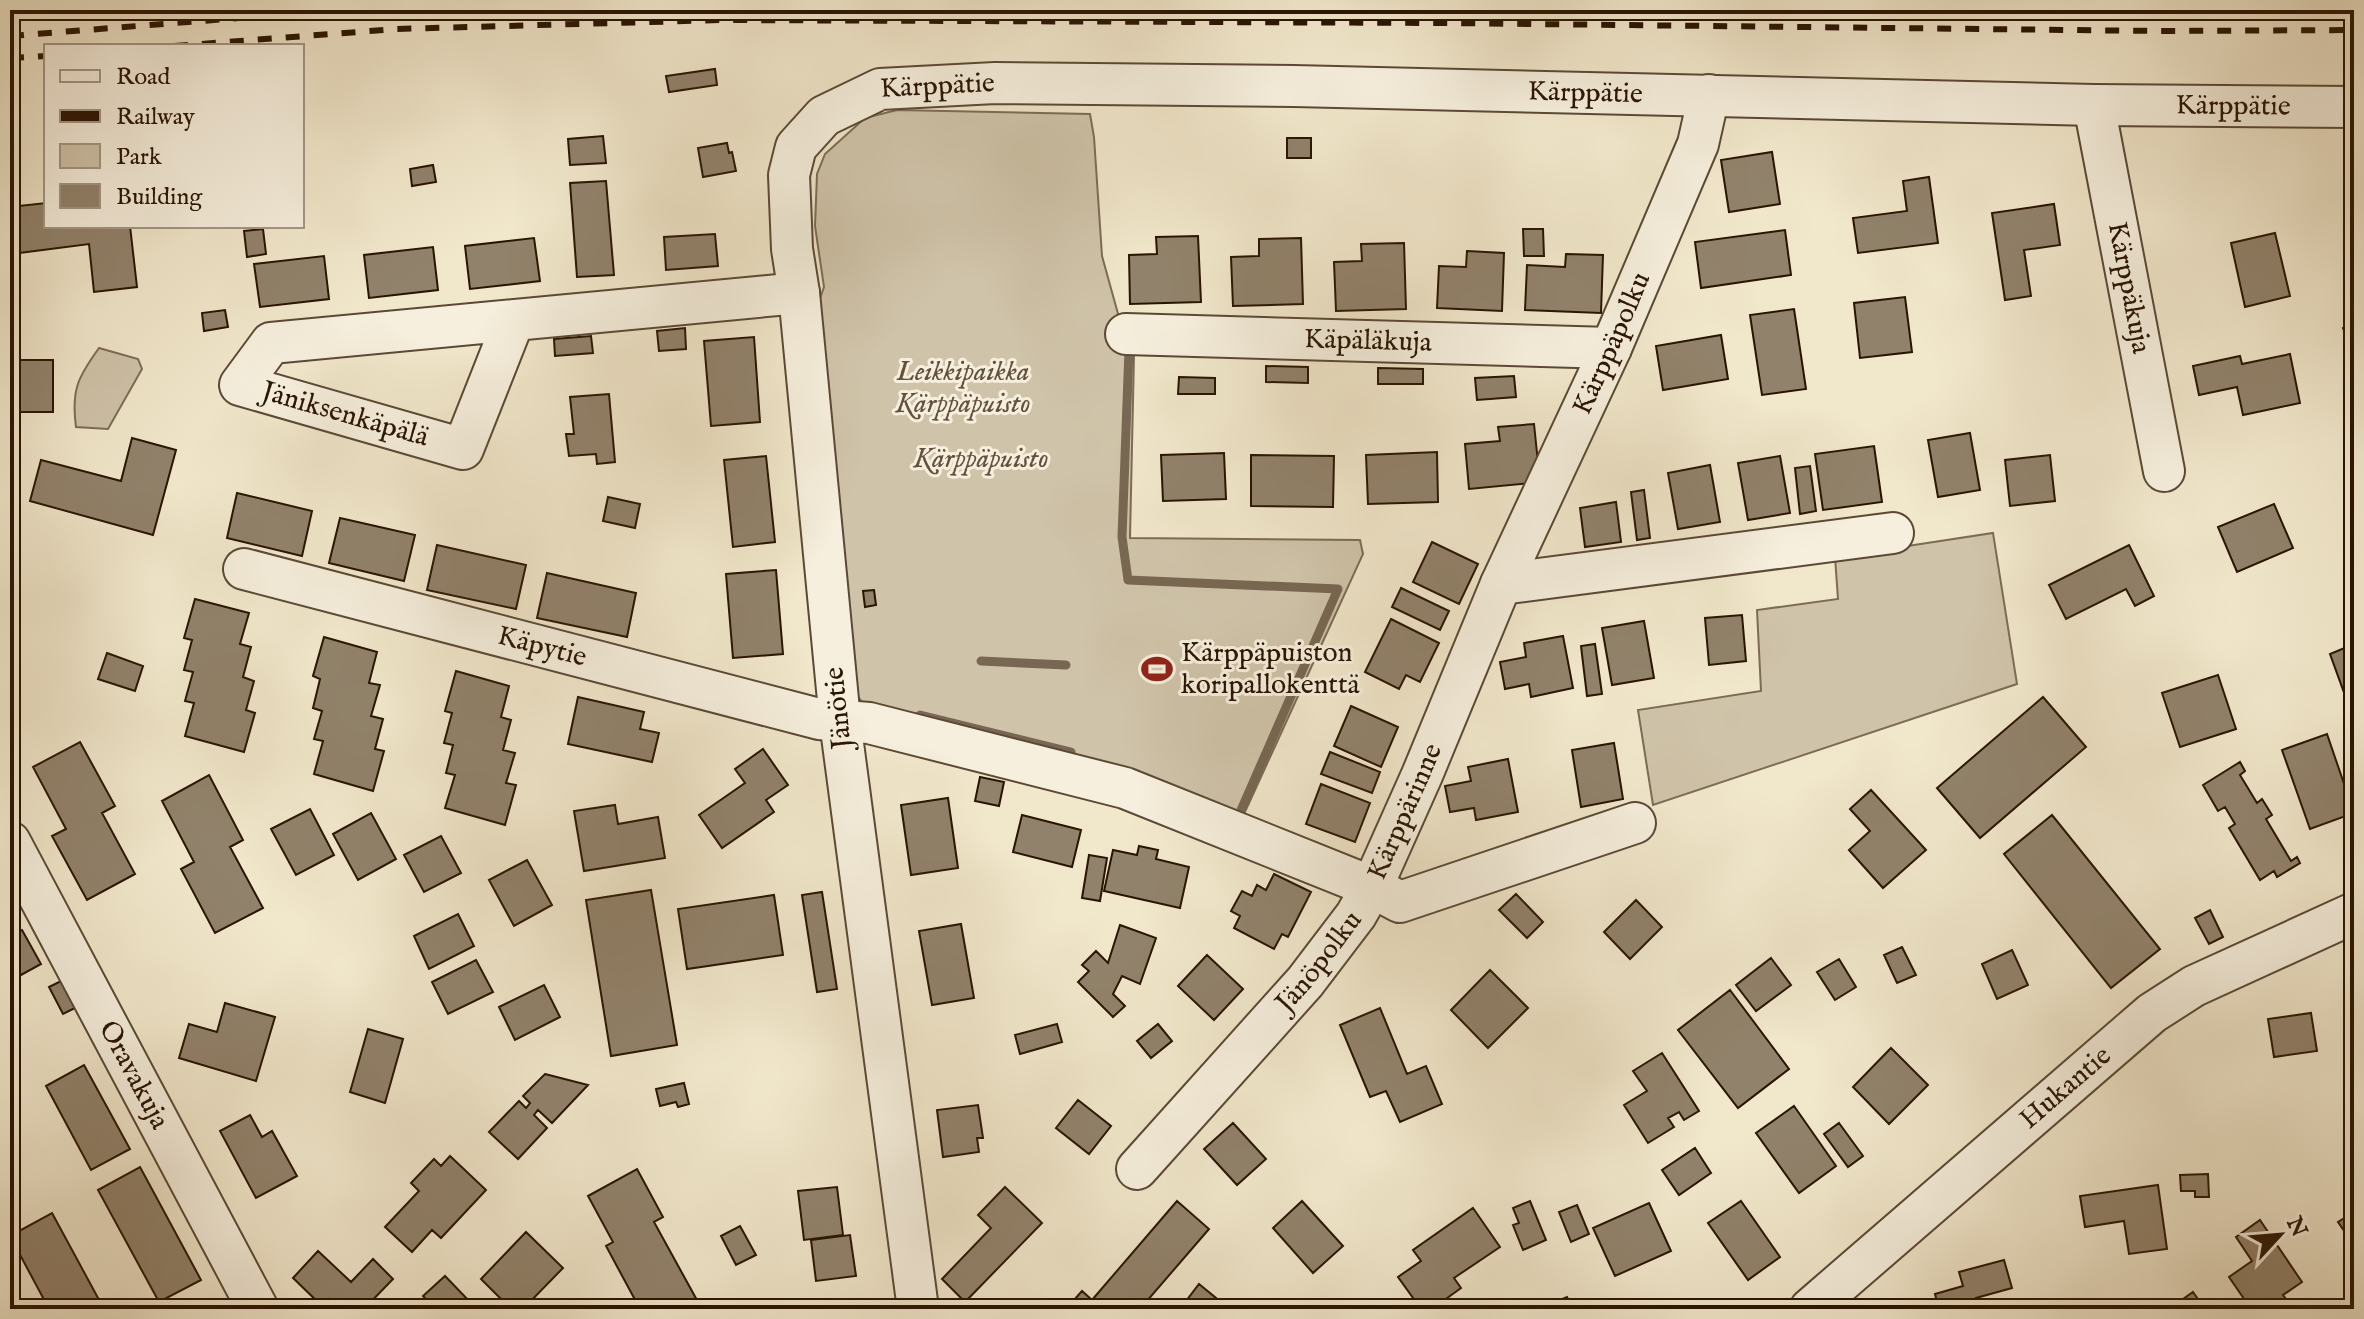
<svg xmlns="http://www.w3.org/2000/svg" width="2364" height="1319" font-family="'IM FELL English',serif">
	<rect width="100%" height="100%" fill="#f1e7cb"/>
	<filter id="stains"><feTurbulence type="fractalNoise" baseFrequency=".0025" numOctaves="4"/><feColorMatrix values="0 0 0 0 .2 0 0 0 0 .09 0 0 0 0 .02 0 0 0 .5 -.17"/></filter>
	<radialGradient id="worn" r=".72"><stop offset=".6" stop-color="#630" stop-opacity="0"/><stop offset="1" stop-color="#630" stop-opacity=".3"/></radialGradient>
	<path fill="#cfc3a9" stroke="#7c6c56" stroke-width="2" d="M897 110 1090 114 1094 137 1102 256 1120 321 1134 355 1130 538 1360 540 1363 554 1239 825 863 703 852 689 817 307 824 287 815 226 817 174 825 154 865 118Z
		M99 348 138 359 142 369 108 429 76 427C71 390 78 377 99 348Z
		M1993 533 2017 684 1653 805 1638 710 1761 691 1757 610 1838 599 1835 557Z"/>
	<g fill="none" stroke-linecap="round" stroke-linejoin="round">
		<path stroke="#786752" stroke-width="9" d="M1129 350 1122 537 1128 580 1338 589 1238 817 1235 816
			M981 661 1066 665
			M920 715 1071 752"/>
	</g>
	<path fill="#91826b" stroke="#291403" stroke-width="2" d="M715 69 717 85 669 92 666 76Z
		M603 136 606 163 570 165 568 139Z
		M1287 138H1311V158H1287Z
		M727 143 729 153 732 152 736 171 703 177 698 148Z
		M1772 152 1780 204 1729 212 1721 160Z
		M433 165 436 182 412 186 410 169Z
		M1929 177 1938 243 1858 253 1853 218 1907 211 1903 181Z
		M606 181 614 275 577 277 570 183Z
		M46 203V226H130L137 287 94 292 89 244 11 254 10 207Z
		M2054 204 2060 245 2024 250 2031 296 2005 300 1992 213Z
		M263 229 266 254 247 257 244 231Z
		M1523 229H1543L1544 256H1524Z
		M1785 230 1791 275 1701 288 1695 242Z
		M2275 233 2290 296 2245 307 2231 243Z
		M715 234 718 266 666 270 664 237Z
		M1198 236 1201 302 1130 304 1129 255 1157 254 1156 237Z
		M534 238 540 281 470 289 465 246Z
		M1301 238 1303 304 1233 306 1231 257 1259 256V239Z
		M1404 243 1406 309 1336 311 1334 262 1362 261 1361 244Z
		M433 247 438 290 369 298 364 255Z
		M1467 251 1504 253 1502 311 1437 308 1439 266 1466 267Z
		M1566 254 1603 255 1601 313 1525 310 1527 265 1565 267Z
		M324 256 329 299 260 307 254 264Z
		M1905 297 1912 352 1860 358 1854 303Z
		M1794 309 1806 389 1762 395 1750 315Z
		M225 310 228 327 204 331 202 313Z
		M2354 323V355L2343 328Z
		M685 328 686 349 659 351 657 331Z
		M1721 335 1728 379 1663 390 1656 346Z
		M591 336 593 353 555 356 554 339Z
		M754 337 760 422 711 426 704 341Z
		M2290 354 2300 403 2243 415 2237 387 2199 395 2193 366 2240 356 2242 364Z
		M10 360H53V412H10Z
		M1266 366 1308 367V383L1266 382Z
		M1378 368 1423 369V384H1378Z
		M1514 376 1516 397 1477 400 1475 378Z
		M1179 377 1215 378V394H1178Z
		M609 394 615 462 597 464 596 454 569 456 566 434H574L570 397Z
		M1534 424 1540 482 1469 489 1465 444 1500 441 1498 427Z
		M1970 433 1980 490 1938 497 1928 440Z
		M132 438 176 450 153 535 30 501 41 460 121 481Z
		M1874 446 1882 502 1823 510 1815 454Z
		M1437 452 1438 502 1368 504 1366 455Z
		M1224 453 1226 499 1163 501 1161 455Z
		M1251 455 1334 456 1333 507 1251 506Z
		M2050 455 2055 501 2010 506 2005 460Z
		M766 456 775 542 733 547 724 460Z
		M1780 456 1790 513 1748 520 1738 463Z
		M1710 465 1720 522 1678 529 1668 473Z
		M1810 466 1816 511 1800 514 1795 468Z
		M1644 490 1650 538 1637 540 1631 492Z
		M237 493 312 511 302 556 227 538Z
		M608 497 640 504 635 528 603 521Z
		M1616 502 1621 542 1585 547 1580 508Z
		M2274 504 2293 548 2237 572 2218 527Z
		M340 518 415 535 404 581 329 563Z
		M1432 542 1478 564 1459 604 1413 582Z
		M437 545 526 565 516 609 427 590Z
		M2129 545 2154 596 2135 606 2126 589 2066 619 2049 585Z
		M776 570 783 654 733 658 726 574Z
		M547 573 636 593 627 637 537 618Z
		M1401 588 1449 611 1440 630 1392 607Z
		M874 590 876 605 865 607 863 591Z
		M195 599 249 613 240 644 251 647 243 677 254 681 246 710 255 713 244 752 185 736 194 703 185 701 193 672 184 670 192 640 184 638Z
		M1742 615 1746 661 1709 665 1705 618Z
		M1391 619 1439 643 1420 682 1406 675 1399 689 1365 672Z
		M1644 621 1654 678 1612 685 1602 628Z
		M1563 636 1573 688 1531 697 1529 684 1505 689 1500 662 1526 657 1524 643Z
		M324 637 377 652 369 683 380 685 371 716 383 719 375 749 384 751 373 791 314 774 323 741 314 739 322 711 313 708 320 679 313 676Z
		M1595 644 1602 694 1587 696 1581 646Z
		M2354 644V708L2350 709 2330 654Z
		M107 653 143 666 135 691 98 679Z
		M456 671 509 686 501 717 511 720 503 750 515 753 506 783 516 785 505 825 445 808 455 775 446 773 453 745 444 743 452 713 445 711Z
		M2218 675 2236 729 2180 747 2162 693Z
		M578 697 644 712 640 729 659 733 652 762 568 744Z
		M2043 697 2086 747 1980 838 1937 788Z
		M1351 706 1398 727 1381 767 1334 746Z
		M2327 734 2354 813 2310 829 2282 750Z
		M80 742 115 806 102 813 135 874 87 900 52 836 66 829 33 767Z
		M1614 743 1623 799 1581 807 1572 750Z
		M763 749 788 785 766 800 774 812 722 848 699 815 745 783 735 769Z
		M1330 752 1380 772 1372 793 1321 774Z
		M1508 759 1518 812 1476 820 1474 808 1450 812 1445 786 1471 781 1468 767Z
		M2240 762 2245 771 2240 775 2257 803 2262 799 2272 815 2266 819 2291 861 2297 857 2300 863 2277 877 2274 871 2260 880 2229 828 2235 824 2225 807 2218 811 2203 785Z
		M209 775 243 840 230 847 263 908 215 933 181 869 194 862 162 801Z
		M980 777 1004 782 999 806 975 801Z
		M1321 784 1370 803 1355 842 1306 824Z
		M1871 790 1926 850 1883 888 1849 850 1870 831 1850 809Z
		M948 798 958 868 911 875 901 805Z
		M615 805 618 824 658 817 665 858 584 871 574 811Z
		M310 809 334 855 296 875 271 829Z
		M371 813 396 859 358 880 333 834Z
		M1022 815 1081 830 1072 867 1013 852Z
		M2052 815 2160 949 2111 988 2004 854Z
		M441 836 461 873 424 892 404 855Z
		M1139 846 1158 850 1156 859 1189 867 1180 908 1104 891 1113 850 1137 855Z
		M1089 855 1107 858 1100 901 1082 898Z
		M527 860 552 905 514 926 489 880Z
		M1274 874 1311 892 1288 937 1282 934 1274 949 1234 928 1240 916 1231 911 1242 891 1252 896 1257 885 1266 890Z
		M651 890 677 1045 611 1056 586 900Z
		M822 892 837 989 817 992 802 895Z
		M1516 894 1543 922 1527 938 1499 910Z
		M774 895 783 955 687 969 678 909Z
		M1636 900 1662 927 1630 959 1604 932Z
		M2210 910 2223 937 2209 944 2195 918Z
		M458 914 474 946 429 969 414 936Z
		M961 924 974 998 932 1005 919 931Z
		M1120 925 1156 938 1140 984 1122 976 1113 994 1125 1006 1113 1017 1078 982 1089 971 1082 965 1096 951 1108 963Z
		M22 930 41 964 10 981V936Z
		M1902 947 1916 975 1897 983 1884 955Z
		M2012 950 2028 985 1997 999 1982 964Z
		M1207 955 1243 989 1214 1020 1178 986Z
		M1771 958 1791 985 1756 1011 1736 985Z
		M1839 959 1856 987 1835 1000 1817 972Z
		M476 960 493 992 448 1014 432 982Z
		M1490 970 1528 1008 1488 1048 1451 1010Z
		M63 980 77 1007 63 1014 49 987Z
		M544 985 560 1017 515 1040 499 1007Z
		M1730 990 1789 1069 1738 1108 1678 1030Z
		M225 1003 275 1017 256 1081 179 1058 189 1024 217 1032Z
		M1380 1008 1407 1074 1426 1066 1442 1104 1400 1122 1386 1091 1370 1097 1340 1025Z
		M2311 1013 2317 1051 2274 1057 2268 1019Z
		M1057 1024 1062 1042 1020 1054 1015 1035Z
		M1158 1024 1172 1041 1151 1058 1137 1041Z
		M368 1029 403 1039 385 1103 350 1092Z
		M1891 1048 1928 1085 1889 1124 1853 1087Z
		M1662 1053 1699 1111 1684 1120 1679 1112 1668 1118 1674 1127 1648 1143 1624 1105 1647 1091 1633 1071Z
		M84 1065 130 1149 91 1170 46 1086Z
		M545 1074 588 1085 552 1123 538 1110 534 1115 547 1128 518 1159 489 1132 519 1101 526 1108 530 1103 523 1096Z
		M684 1083 689 1104 678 1107 676 1102 660 1106 656 1089Z
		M1078 1100 1111 1126 1089 1154 1056 1128Z
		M978 1105 983 1138H977L979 1152 943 1157 937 1110Z
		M1794 1106 1836 1166 1799 1193 1756 1133Z
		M250 1115 262 1137 272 1131 297 1176 256 1198 220 1131Z
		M1233 1123 1266 1159 1237 1185 1204 1149Z
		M1839 1123 1863 1156 1848 1167 1824 1134Z
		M1695 1148 1711 1173 1679 1195 1662 1170Z
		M450 1156 486 1190 441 1238 432 1230 412 1252 385 1227 419 1191 411 1183 434 1159 441 1166Z
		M140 1167 201 1280 159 1302 98 1190Z
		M637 1169 663 1217 654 1222 698 1302 686 1309H640L606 1246 613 1242 588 1196Z
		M2208 1174 2209 1197H2195V1191H2181L2180 1175Z
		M2158 1185 2167 1249 2129 1254 2124 1221 2085 1227 2080 1196Z
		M837 1187 843 1235 804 1240 798 1191Z
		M1005 1187 1042 1223 965 1302 942 1279 991 1228 978 1215Z
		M1177 1201 1209 1229 1140 1309H1066L1082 1291 1092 1300Z
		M1302 1201 1343 1246 1313 1273 1273 1228Z
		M1530 1201 1546 1240 1523 1250 1513 1225 1519 1223 1513 1208Z
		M1741 1201 1780 1257 1748 1280 1708 1223Z
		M1649 1203 1671 1251 1615 1276 1593 1228Z
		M1577 1205 1589 1234 1571 1242 1559 1212Z
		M1473 1208 1500 1247 1454 1278 1461 1288 1432 1309H1421L1398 1277 1421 1261 1413 1250Z
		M2354 1212V1245L2338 1222Z
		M52 1213 104 1309H49L10 1236Z
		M2260 1220 2302 1282 2283 1295 2293 1309H2251L2229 1277 2252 1261 2236 1237Z
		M740 1226 756 1255 736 1265 721 1236Z
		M526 1232 563 1268 523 1309H511L481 1279Z
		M850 1235 856 1276 816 1281 811 1240Z
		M318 1251 351 1282 373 1259 393 1279 364 1309H339L329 1299 322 1306 293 1278Z
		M2004 1260 2012 1288 1976 1298 1980 1309H1939L1935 1294 1963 1286 1959 1272Z
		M445 1276 472 1304 467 1309H435L423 1296Z
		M1199 1284 1216 1298 1207 1309H1180Z
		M2193 1292 2205 1309H2169Z
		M1567 1297 1573 1309H1538Z"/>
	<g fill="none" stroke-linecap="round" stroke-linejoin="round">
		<defs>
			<g id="minor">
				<path id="s1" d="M2094 105 2164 471"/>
				<path d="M514 320 463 449 240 385 271 343 799 293"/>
				<path id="s2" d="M1126 334 1611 348"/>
				<path id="s3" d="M244 569 819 719 869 723 1125 788 1372 887 1400 902 1635 823"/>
				<path d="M1501 584 1893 533"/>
				<path id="s4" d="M10 842 258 1309"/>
				<path id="s5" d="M1137 1169 1305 982 1356 915 1372 887 1422 775 1501 584 1611 348 1698 144 1709 95"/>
				<path id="s6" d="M918 1309 840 721 799 293 792 249 789 175 796 147 824 116 880 89 995 83 1294 86 2094 105 2354 107"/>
				<path id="s7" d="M1810 1309 2152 1013 2194 986 2354 913"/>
			</g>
		</defs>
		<use href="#minor" stroke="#5b4935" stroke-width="44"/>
		<use href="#minor" stroke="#f6efdd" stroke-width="40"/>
		<path stroke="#291403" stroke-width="6" stroke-dasharray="14 14" stroke-linecap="butt" d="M10 36 341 10
			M174 46 397 29 722 20 1442 23 2160 31 2354 30
			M10 58 46 56"/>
	</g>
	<defs>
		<symbol id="stadium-bare" viewBox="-9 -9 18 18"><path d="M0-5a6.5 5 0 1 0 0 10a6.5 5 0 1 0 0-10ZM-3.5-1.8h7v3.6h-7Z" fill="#8f2418" stroke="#f6efdd" stroke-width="2.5" paint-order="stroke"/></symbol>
	</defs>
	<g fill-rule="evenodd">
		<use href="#stadium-bare" x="1135" y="647" width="44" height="44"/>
	</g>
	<g text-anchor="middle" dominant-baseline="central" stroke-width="6" stroke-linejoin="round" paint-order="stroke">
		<g font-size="28" fill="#291403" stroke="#f6efdd">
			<text stroke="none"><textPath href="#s6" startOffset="1332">Kärppätie</textPath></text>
			<text stroke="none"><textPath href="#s6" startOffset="1980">Kärppätie</textPath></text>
			<text stroke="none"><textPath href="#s6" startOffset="2628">Kärppätie</textPath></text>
			<text stroke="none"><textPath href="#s1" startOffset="186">Kärppäkuja</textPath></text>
			<text stroke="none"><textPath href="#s2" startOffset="242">Käpäläkuja</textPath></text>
			<text stroke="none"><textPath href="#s5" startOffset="962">Kärppäpolku</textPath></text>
			<text transform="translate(345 415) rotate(16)">Jäniksenkäpälä</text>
			<text stroke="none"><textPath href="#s3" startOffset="308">Käpytie</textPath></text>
			<text transform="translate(839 708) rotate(-96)">Jänötie</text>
			<text stroke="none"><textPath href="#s5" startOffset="450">Kärppärinne</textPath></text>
			<text stroke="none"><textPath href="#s5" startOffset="276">Jänöpolku</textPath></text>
			<text stroke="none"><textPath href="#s4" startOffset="264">Oravakuja</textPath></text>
			<text stroke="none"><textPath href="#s7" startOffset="338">Hukantie</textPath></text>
		</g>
		<g font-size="28" font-style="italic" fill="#63513d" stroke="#f6efdd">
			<text x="963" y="372">Leikkipaikka<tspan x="963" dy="32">Kärppäpuisto</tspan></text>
			<text x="981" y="459">Kärppäpuisto</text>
		</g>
		<g font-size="28" fill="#291403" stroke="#f6efdd" text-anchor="start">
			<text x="1181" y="653">Kärppäpuiston<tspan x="1181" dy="32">koripallokenttä</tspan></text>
		</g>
	</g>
	<rect width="2364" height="1319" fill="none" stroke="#f1e7cb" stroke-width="40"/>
	<rect x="12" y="12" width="2340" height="1295" fill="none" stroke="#291403" stroke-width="4"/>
	<rect x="20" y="20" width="2324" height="1279" fill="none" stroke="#291403" stroke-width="2"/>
	<rect x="44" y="44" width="260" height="184" fill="#f6efdd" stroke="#a49786" stroke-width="2"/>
	<rect x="60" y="70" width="40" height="12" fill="#f6efdd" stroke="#a49786" stroke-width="2"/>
	<text x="116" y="84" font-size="24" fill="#291403">Road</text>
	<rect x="60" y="110" width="40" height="12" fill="#291403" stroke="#a49786" stroke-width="2"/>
	<text x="116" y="124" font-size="24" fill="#291403">Railway</text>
	<rect x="60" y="144" width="40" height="24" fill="#cfc3a9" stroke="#a49786" stroke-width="2"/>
	<text x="116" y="164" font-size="24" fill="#291403">Park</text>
	<rect x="60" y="184" width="40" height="24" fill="#91826b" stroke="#a49786" stroke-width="2"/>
	<text x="116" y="204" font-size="24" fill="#291403">Building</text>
	<g transform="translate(2280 1235) rotate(64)" stroke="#f6efdd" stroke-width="6" paint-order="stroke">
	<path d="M0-6L14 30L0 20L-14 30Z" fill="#291403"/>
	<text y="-12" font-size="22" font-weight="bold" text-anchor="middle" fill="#291403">N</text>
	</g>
	<rect width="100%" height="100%" filter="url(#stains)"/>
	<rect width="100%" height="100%" fill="url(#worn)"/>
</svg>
